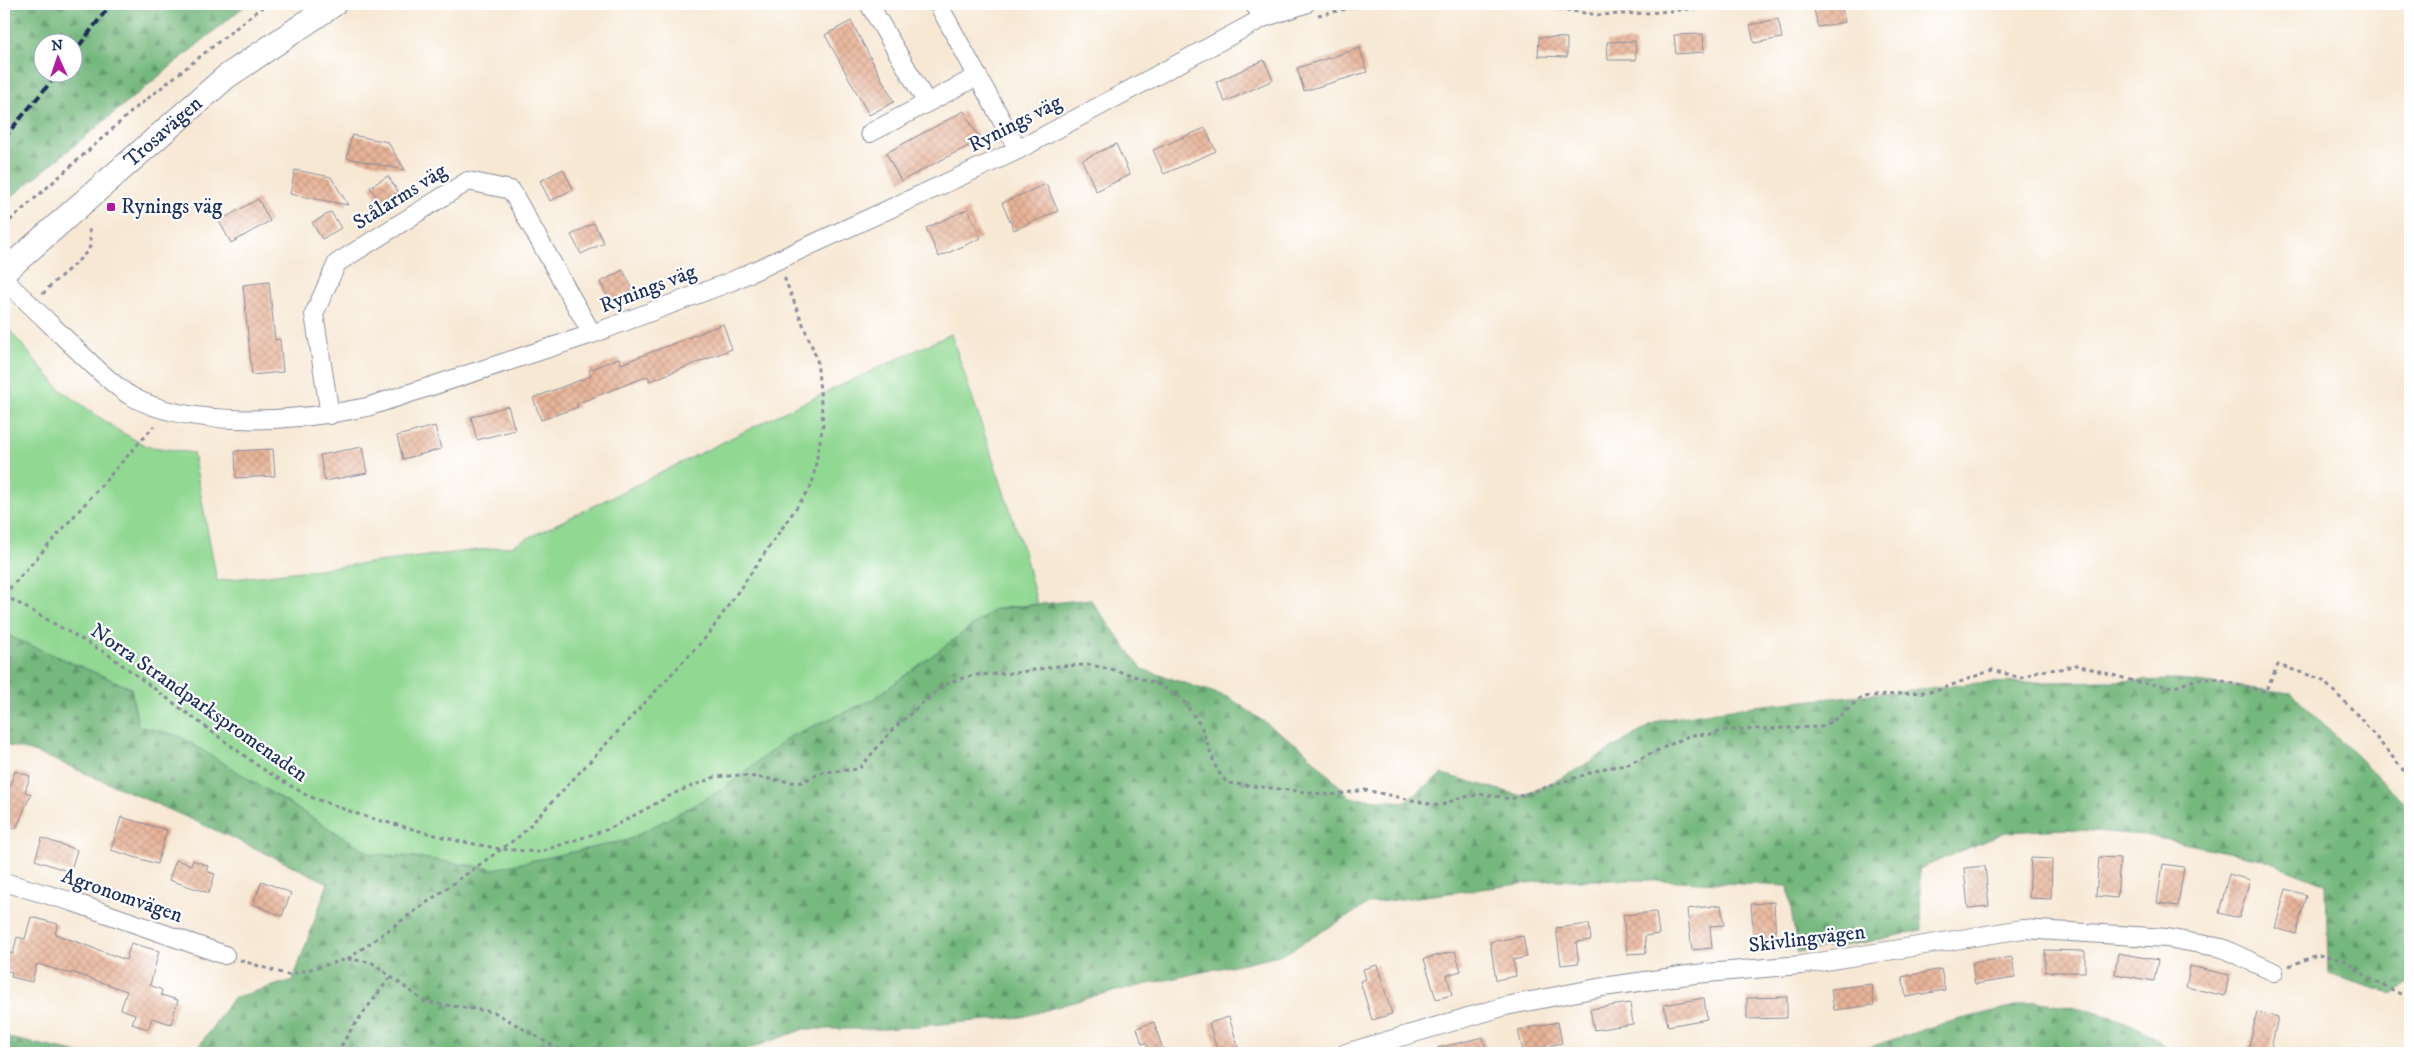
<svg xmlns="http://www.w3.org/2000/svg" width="2414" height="1057" font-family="'IM FELL DW Pica',serif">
	<defs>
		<pattern id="forest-firs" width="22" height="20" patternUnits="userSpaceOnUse" patternTransform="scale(1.25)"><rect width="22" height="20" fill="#74b87d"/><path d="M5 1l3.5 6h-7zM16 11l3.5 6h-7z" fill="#5e966a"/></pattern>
		<pattern id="building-cross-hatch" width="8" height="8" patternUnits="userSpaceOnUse" patternTransform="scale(1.25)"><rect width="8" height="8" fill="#e8b397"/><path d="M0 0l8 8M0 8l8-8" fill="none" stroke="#c69a85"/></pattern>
	</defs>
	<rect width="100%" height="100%" fill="#fff"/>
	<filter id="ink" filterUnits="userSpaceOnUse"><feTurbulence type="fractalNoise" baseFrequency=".02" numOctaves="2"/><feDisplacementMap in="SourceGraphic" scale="10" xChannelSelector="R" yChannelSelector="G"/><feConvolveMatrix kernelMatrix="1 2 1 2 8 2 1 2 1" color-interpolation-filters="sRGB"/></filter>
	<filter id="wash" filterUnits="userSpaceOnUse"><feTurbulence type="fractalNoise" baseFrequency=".0096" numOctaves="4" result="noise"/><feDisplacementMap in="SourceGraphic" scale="20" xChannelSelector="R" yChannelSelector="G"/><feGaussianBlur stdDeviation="1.12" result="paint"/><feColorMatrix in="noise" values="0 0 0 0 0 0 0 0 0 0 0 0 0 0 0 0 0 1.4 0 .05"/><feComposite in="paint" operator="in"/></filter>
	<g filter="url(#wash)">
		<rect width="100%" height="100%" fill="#f7e8d4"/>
		<path fill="#91d893" stroke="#568478" d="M4 324 61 390 116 429 146 446 193 453 217 581 512 546 786 411 951 334 1024 552 1037 604 995 609 872 700 789 737 722 790 628 840 494 869 415 857 371 854 179 736 138 726 131 688 4 634Z"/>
		<path fill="url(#forest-firs)" stroke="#48746e" fill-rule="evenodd" d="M4 4H247L4 203ZM42 42H72V72H42Z
			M1090 599 1142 669 1230 698 1303 749 1351 798 1405 802 1442 774 1522 796 1564 777 1660 720 1745 707 1978 683 2179 680 2292 693 2410 808V982L2392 994 2328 974 2326 884 2261 859 2144 835 2066 829 2006 832 1919 869 1922 930 1862 943 1797 952 1788 886 1656 880H1551L1370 903 1284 954 1098 995 1022 1017 884 1029H804L738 1053H194L233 998 293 980 328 883C254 847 179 813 103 781 72 768 38 750 4 745V634L131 688 138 726 179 736 371 854 415 857 494 869 628 840 722 790 789 737 872 700 995 609Z
			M2035 1001C2082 1009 2138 1016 2172 1053H1851L1941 1024Z
			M4 1037 79 1053H4Z"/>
		<g id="blocks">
			<path fill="url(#building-cross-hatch)" d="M1841 4 1845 22 1818 27 1814 9Z
				M1778 19 1782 38 1754 43 1750 25Z
				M851 21 894 102 869 115 825 35Z
				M1703 34 1704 52 1676 54 1674 35Z
				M1539 37 1567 38V57L1538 56Z
				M1635 41 1636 60H1608L1607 42Z
				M1360 48 1367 72 1304 91 1297 68Z
				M1264 60 1273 80 1225 102 1216 82Z
				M964 111 980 140 901 181 886 153Z
				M1205 128 1216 151 1164 174 1153 150Z
				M352 135 388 142 405 170 347 158Z
				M1116 144 1130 175 1096 191 1082 160Z
				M563 169 573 189 550 201 540 181Z
				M295 170 331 177 348 205 290 194Z
				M388 176 398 192 380 203 370 187Z
				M1046 184 1058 211 1014 230 1002 203Z
				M258 199 270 221 231 243 219 221Z
				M968 209 981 238 939 257 926 228Z
				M331 212 341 228 322 239 312 223Z
				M594 223 604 243 581 254 571 235Z
				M623 270 633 290 610 302 600 282Z
				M269 282 275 340 280 339 283 372 252 375 243 285Z
				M723 324 732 349 650 381 648 376 576 404 578 407 541 420 533 398 591 376 589 370 619 358 621 364Z
				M508 406 515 430 477 440 471 417Z
				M435 426 441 449 403 459 397 436Z
				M362 447 367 473 325 481 320 455Z
				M273 449 275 476 236 478 235 451Z
				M15 771 30 776 25 792 31 794 16 829 4 825V784L10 786Z
				M121 817 167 830 157 864 111 850Z
				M42 838 77 850 70 872 35 860Z
				M2099 857 2120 858 2117 898 2096 896Z
				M2031 858 2052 859 2051 899 2029 898Z
				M176 860 191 865 193 860 208 866 206 871 215 874 209 893 169 880Z
				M2163 864 2184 867 2178 906 2157 903Z
				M1985 866 1989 906 1968 908 1964 868Z
				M2229 874 2250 880 2239 918 2219 913Z
				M262 881 291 893 282 916 253 904Z
				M2286 889 2306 895 2296 934 2275 928Z
				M1774 902 1776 940 1754 941 1751 904Z
				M1721 905 1724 925 1710 926 1712 948 1692 950 1687 909Z
				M1656 912 1659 934 1645 936 1646 953 1627 954 1623 915Z
				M31 917 58 924 55 934 126 960 131 943 159 951 150 985 162 990 161 995 178 1000 171 1024 152 1018 148 1029 132 1024 135 1014 121 1009 127 991 71 972V974L37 964 32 982 11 977 12 972 4 970 7 952 13 954 17 937 25 939Z
				M1589 924 1591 940 1576 942 1579 963 1561 965 1556 928Z
				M1523 936 1527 957 1513 960 1516 976 1496 980 1490 942Z
				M2045 950 2085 951V972H2045Z
				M1455 951 1461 971 1447 975 1452 995 1436 999 1424 959Z
				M2118 953 2158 960 2154 981 2115 974Z
				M2012 957 2015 978 1975 984 1972 963Z
				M1377 965 1392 1014 1372 1020 1360 981 1366 979 1363 969Z
				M2190 966 2229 975 2225 996 2186 987Z
				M1941 969 1945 990 1906 997 1902 977Z
				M1871 984 1874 1005 1834 1010 1831 989Z
				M1787 997V1018L1747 1019V998Z
				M1704 998 1707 1019 1668 1026 1664 1005Z
				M1630 1003 1633 1024 1594 1030 1590 1009Z
				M2257 1012 2278 1017 2270 1053 2248 1051Z
				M1229 1017 1240 1053H1218L1209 1023Z
				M1154 1022 1164 1053H1149L1146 1043 1142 1044 1137 1028Z
				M1558 1022 1562 1043 1523 1051 1518 1030Z
				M1483 1037 1487 1053H1439L1438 1048Z"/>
		</g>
	</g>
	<g filter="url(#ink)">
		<use href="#blocks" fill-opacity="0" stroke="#898c99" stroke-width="1"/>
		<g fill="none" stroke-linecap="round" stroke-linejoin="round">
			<defs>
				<path id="minor" d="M869 4 927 103
					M938 4 1018 150
					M1254 4 1263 18
					M870 133 978 76
					M4 280C28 302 51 325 75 348 92 364 109 382 129 395 188 430 302 421 367 407L592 334 730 282 1018 150 1263 18 1305 4
					M330 415 314 314 337 263 468 181 511 190 592 334
					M4 882 73 902 225 955
					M1346 1053 1506 1006 1603 987 1695 974 1801 965 2023 929 2167 938 2222 948 2274 972"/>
				<g id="secondary">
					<path id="s1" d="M4 272 226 77 334 4"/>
				</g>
			</defs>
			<use href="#minor" stroke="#898c99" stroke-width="20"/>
			<use href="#secondary" stroke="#898c99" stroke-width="26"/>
			<path stroke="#898c99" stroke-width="3" stroke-dasharray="4 4" stroke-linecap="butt" d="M1526 4 1598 15 1648 13 1744 4
				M1647 4 1648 13
				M1318 15 1371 4
				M4 226 137 107 266 4
				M43 294C53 280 86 258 90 246 91 241 89 232 89 226
				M4 595 109 655 261 768 308 796 363 816 458 841 501 849 539 852 609 829 677 792 715 777 740 775 799 783 823 772 859 769 894 728 941 687 953 681 975 675 1014 673 1059 666 1091 665 1126 673 1159 685 1181 698 1201 726 1217 770 1227 783 1331 795 1365 790 1440 806 1459 798 1483 794 1511 799 1605 768 1626 765 1691 735 1711 734 1725 730 1822 727 1837 718 1862 697 1936 691 1992 670 2021 678 2038 671 2060 669 2077 665 2141 683 2175 687 2197 679H2216L2265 692 2278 665 2321 679 2354 711 2410 778
				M4 595 154 426
				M348 959 521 835 708 635 812 485 823 424 817 359 784 277
				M240 960 288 975 348 959 371 962 425 1002 494 1012 565 1053
				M2289 966 2317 955 2344 960 2366 976 2410 999
				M337 1053 352 1028 391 976"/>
			<use href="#minor" stroke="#fff" stroke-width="18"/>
			<use href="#secondary" stroke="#fff" stroke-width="24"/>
			<path stroke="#1b2f5e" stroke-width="4" stroke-dasharray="8 4" stroke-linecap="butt" d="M72 55 111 4
				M4 138 59 72"/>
		</g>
	</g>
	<rect fill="#b5179e" stroke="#fff" stroke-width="2" x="106" y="202" width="10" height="10" rx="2.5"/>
	<g text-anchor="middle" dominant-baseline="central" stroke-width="4.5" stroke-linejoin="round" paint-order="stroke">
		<g font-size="21" fill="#1b2f5e" stroke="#fff">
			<text transform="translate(1015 124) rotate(-27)">Rynings väg</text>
			<text stroke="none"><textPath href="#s1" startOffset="212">Trosavägen</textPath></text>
			<text transform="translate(400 197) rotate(-32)">Stålarms väg</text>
			<text transform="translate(648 289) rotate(-21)">Rynings väg</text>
			<text transform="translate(199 703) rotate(35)">Norra Strandparkspromenaden</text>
			<text transform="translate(122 896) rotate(19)">Agronomvägen</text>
			<text transform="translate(1807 939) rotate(-7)">Skivlingvägen</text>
		</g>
		<g font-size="21" fill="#1b2f5e" stroke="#fff" text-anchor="start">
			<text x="121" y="207">Rynings väg</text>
		</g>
	</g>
	<rect width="2414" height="1057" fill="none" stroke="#fff" stroke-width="20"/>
	<g transform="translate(58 58) rotate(357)"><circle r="24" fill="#ffffff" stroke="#a4acbf"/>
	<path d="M0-4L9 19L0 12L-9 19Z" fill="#b5179e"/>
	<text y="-8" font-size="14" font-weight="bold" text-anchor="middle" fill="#1b2f5e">N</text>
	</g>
</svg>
